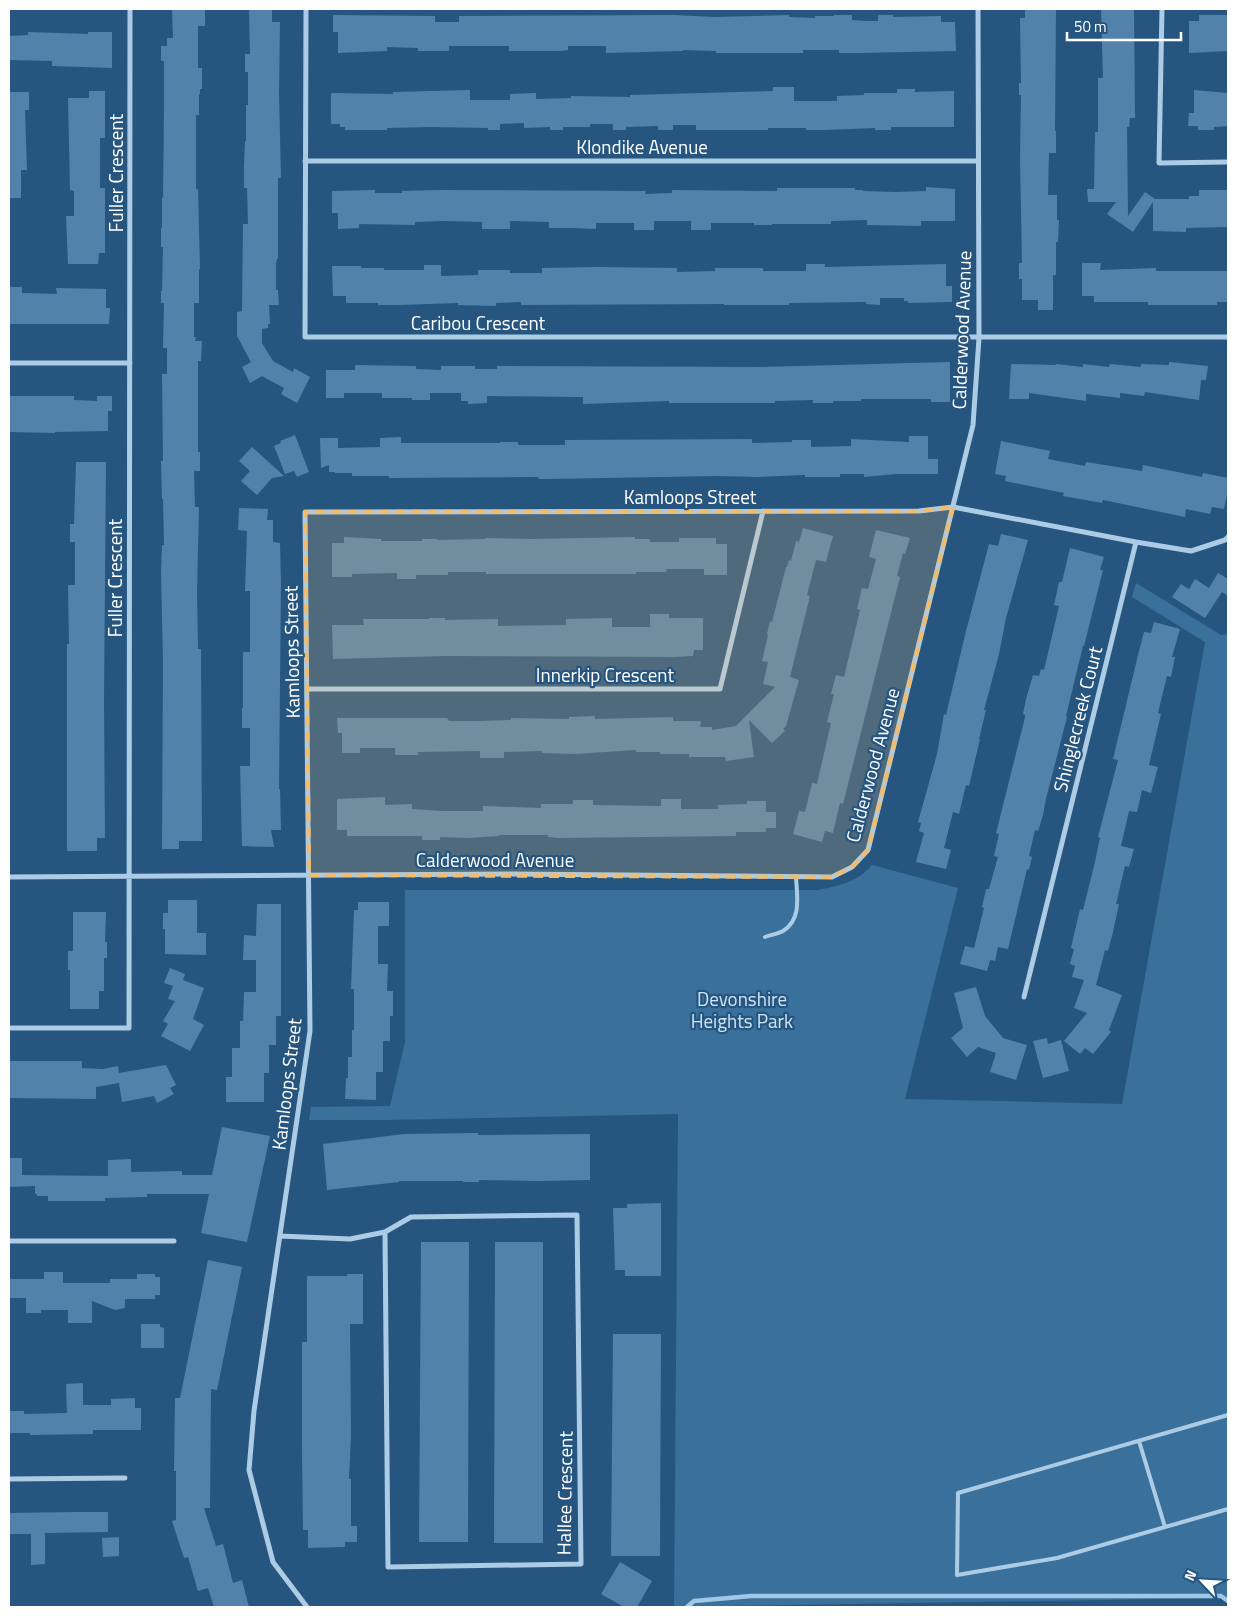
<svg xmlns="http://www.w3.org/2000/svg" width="1237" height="1616" font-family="'Titillium Web',sans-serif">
	<rect width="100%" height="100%" fill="#26567f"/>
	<path fill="#3a709c" d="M1136 583 1221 635 1228 634V1602L1222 1598 674 1607 678 1114 387 1120H309L311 1107 390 1106 405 1042V890H818C838 886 858 882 872 865L958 888 905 1099 1122 1104 1205 642 1132 597Z"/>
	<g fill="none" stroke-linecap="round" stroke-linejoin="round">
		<path stroke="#a0c8e6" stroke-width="4.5" d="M687 1607 694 1601 751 1596H1221L1228 1601"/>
	</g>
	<path fill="#5282a9" d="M172 9H205V26H198V68H202V89H200V94H199V115H196V189H198L200 269H199V303H194V337H196L195 341H202L201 361H198V452H200V471H194L195 507H199L197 593 198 649H201L202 841H179V849H162L163 662 161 571 162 545H164L163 499H162L161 461H163L162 374H167V348H163L164 303H161V291H162L163 247H161V228H162V198H163L164 106V61H161V46H167V38H173Z
		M249 9H272V22H280L279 93 281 178H278V259H277L276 264V290H278L279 305H269L270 324H268V328L262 329V343L273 361 293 372 294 368 310 377 297 403 281 394 284 388 262 376 250 383 242 367 251 362 237 336V312L242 311 243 224H248L247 188H244V167L245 141H246V105H248V72H245V54H250Z
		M1025 9H1056L1055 131H1056V153H1049L1048 195H1057V220H1059L1058 242H1056V275H1053V310H1038V300H1022V279H1019V263H1022L1020 158 1021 95H1019V83H1021L1020 18H1025Z
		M1101 10H1134L1135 118H1130L1129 127H1127L1128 216 1145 192 1155 199H1189V196H1199V190H1228V227L1186 228V232L1153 231V202L1133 232 1107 214 1116 202H1088L1087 189H1094L1095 132H1098V78H1103Z
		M333 15 435 16V22H459V16L674 15 716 17 789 15V17L815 18V16H834V15H852V20L866 21H878V15H893V17L941 16V22H955L956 51 859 53H839V50H803V53H716V51L683 50V51L606 53V46H568V50L560 51H509V46H449V51H418V48L387 47V51L338 53V32H333Z
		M1199 15H1228V51L1189 53V21H1199Z
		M28 32 88 34V32H112V68L52 66V61L9 60V36L28 35Z
		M773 87H794V101H837V96L864 95V93H897V89H915V92L954 91V127H891V130H875V128L825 130H806V128H768V130H696V125H673V130H658V126L626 127V130H613V124H590V127H563V130H550V127L524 128V123L500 124V130H488V128L430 127 387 128V130H345V127H340V124H331V93L393 94V92L470 90V100H510V94L536 93V99L571 98V96L630 97V95L773 91Z
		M1194 90 1228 93V126L1214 127V130H1198V126H1188L1189 113H1194Z
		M89 91H105V138H100V188H105V253H99L98 264H68L66 216H74V191L70 190 68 98H89Z
		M9 92H29V110H25L27 170H21V198H9Z
		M926 187 955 189V221H921V226L867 225V220L831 221V224H772V225H754V223H711V230H691V221H654V230H634V223H596V229L572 228H549V222L510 221V229H482V222L444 221 415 222V225L359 224V228L338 229V213H332V191L375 190V193H402V191L439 190 646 191 645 194 672 193V190L777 191V188H855V190H863V191L895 192 926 191Z
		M1082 263H1101L1100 270 1156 268V271H1228V302H1217V305H1148V302H1094V296H1082Z
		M806 264H825V267L946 264V286H952V302L908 303V301H904V298H880V305L866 304V302L789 303V305H724V304L521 305V302L496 303V306L458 305V303L400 305H378V303H346V296H333L332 266H361V268H384V270H424V265H441V276L478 275V270H510V273H542V268L596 267 677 268V272L715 271V268H763V271H806Z
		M9 287H22V293L57 294 56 288 106 289V308H110L109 324H10Z
		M950 362V402H931V399H861V401H833V403H813V400L775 401V403H669V401L583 404V397L487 396V403L468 404V401H461V393H430V400H412V398H382V393H344V398H326V370H355V365L416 366V369L441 370V366H475V369H497V366L762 367Z
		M1169 362 1208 366 1206 380H1201L1199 400 1145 392 1144 396 1120 393V398L1086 394V401L1029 393V399H1009L1011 364 1056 365V364L1083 367V364L1109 367 1110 364 1141 367V364L1169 365Z
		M9 396H74V400L97 401V396H112V411H108V431L55 432V433L9 432Z
		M295 435 309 472 297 477 294 471 285 474 274 446 281 443 280 441Z
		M909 436H928V459H938V474H896L864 477V474H840V477H805V475L758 477 718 476 549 479H539L538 477 389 478V476H352V473H335V472H329V465L321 468 320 438H338V448L380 447V438L401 437V443H500V442H518V445H565V440L752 439V443L792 442V440H811V447L851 446V439L909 442Z
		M1001 441 1050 451 1048 459 1085 466 1086 462 1142 471 1143 465 1202 477 1203 473 1228 478V489L1224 509 1212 507 1210 514 1186 509 1185 517 1103 500 1102 503 1063 496 1064 493 1005 481 1006 476 995 474Z
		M252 447 284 476 272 478 257 495 241 481 250 471 239 461Z
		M76 462H106L104 701 105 838H97V851H67V644H69L68 585H75V542H70V524H74Z
		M239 508 268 509 267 520H273V542L280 543 281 582 279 789H280L281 830H271L274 847 242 846 240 766H250V728H242V708H243V652H250V591H245L247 531 238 530Z
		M803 528 833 536 826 562 816 560 807 595 810 596 790 677 799 680 786 726 783 729 785 731 772 743 749 720 754 757 726 761 725 757H689V754H660V752H636V750L575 754 542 753V751L504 752V758H480V751L418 752V755H395V748H360V753H342V733H338L337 718H447L449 721H480L511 720V718L569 719V717L595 716V719L673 717V721H701L700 727H712V730L736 726 775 687 763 684 768 662 762 661 768 635 767 634 770 621 772 622 786 567H787L789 560 791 561 796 541 799 542Z
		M876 530 910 538 905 554 903 553 897 576 900 577 843 804 840 803 833 833 825 831 822 842 793 834 799 811 805 812 812 783 817 784 831 723 827 722 834 694H831L836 675 844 677 860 610 857 609 862 588 868 589 876 559 869 557Z
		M1001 534 1028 540 1006 618 999 654 984 710H986L979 739H980L969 786 966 785 959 814 953 812 944 848 951 850 946 869 916 862 924 833 919 831 921 823 918 822 937 754 944 714 946 715 966 631 989 544 998 546Z
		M344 537 381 539V541H422V539H437V540L485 539V538L531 539 635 537V539H650V542H679V538H716V544H727V575H704V569H666L667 572H636V574H486V572H448V575H416V579H397V573L352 574V577H332V543H344Z
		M1070 548 1104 557 1100 570H1103L1084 646H1083L1066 716 1067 717 1046 799 1043 815 1038 831 1035 830 1029 856 1032 857 1029 870 1027 869 1008 949 998 947 995 961 990 960 987 971 960 964 965 946 974 948 984 908 982 907 986 889H989L998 857 994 856 999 834 996 833 1025 717V715L1023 714 1026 699 1033 675 1039 676 1041 669 1044 670 1059 606 1054 605 1059 582H1062Z
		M1218 573 1228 579V596L1222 592 1205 618 1172 597 1181 584 1189 589 1195 579 1209 588Z
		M650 614H669V618H703V650H694L693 656 674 657 446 656 333 659 332 625H364L363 619H429V618H445V620L498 619V626L566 625V619L612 618V627H650Z
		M1154 622 1180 629 1172 657H1175L1171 677 1167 676 1158 713 1161 714 1149 765 1158 767 1151 793 1142 790 1137 812 1129 811 1121 846 1134 849 1129 867 1125 866 1116 904H1119L1113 932 1108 951 1105 950 1096 985 1122 995 1109 1030 1111 1032 1093 1054 1085 1048 1080 1054 1064 1041 1087 1013 1074 1008 1084 980 1072 977 1075 966 1070 964 1074 949 1071 948 1080 909 1083 910 1094 866 1100 838 1098 837 1118 760 1113 759 1139 651 1144 632 1151 633Z
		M385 797V805L412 804V809L442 811H483V806L541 808V804H573V800H593V805L661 806V799H681V809H718V805L747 804V801H766V812H776V828H766V832H736V836L559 838 548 837V835H499V836L469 838 440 837V840H422V836H347V830H337V799Z
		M168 900H197V933H206V955L165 954V929H163V913H168Z
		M358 902H389V926H378V964H388L387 991H393V1016H390V1041H383V1072H376V1100L345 1099 346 1078H348V1057H352V1030H354V989H351L354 910H358Z
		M257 904H281V1016H276V1045H269V1073H264V1102H226V1077H232V1048H240V1021H243L244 992H256V960H243L244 935 256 936Z
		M73 912H106L105 942H107V958H104V991H99V1009H70V970H68V951H73Z
		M170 968 185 974 183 980 204 988 193 1019 204 1025 190 1051 161 1036 168 1024 163 1021 175 1001 168 999 173 986 164 983Z
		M976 987 985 1016 1003 1038 1027 1045 1016 1080 990 1072 996 1053 978 1047 967 1057 951 1038 963 1028 954 993Z
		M1047 1038 1048 1044 1061 1040 1069 1071 1043 1078 1033 1041Z
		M9 1061H82V1068L103 1069 118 1066 119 1073 166 1065 176 1085 170 1088 174 1094 157 1103 154 1096 122 1102 119 1083 96 1087V1099L10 1098Z
		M222 1127 270 1136 247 1242 201 1233 209 1194H147V1197L105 1198V1201H48V1196H37V1194H35V1186L9 1187V1158H22V1175L108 1176V1160L131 1159V1172L182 1171V1175H212Z
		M478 1133V1135L590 1134V1180L539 1181 479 1180V1182H463V1181H399V1182L327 1190 323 1144 404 1134Z
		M661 1203V1276H625V1270H615L613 1208H627V1204Z
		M421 1242H469L468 1542H419Z
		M495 1242H543V1543H494Z
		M208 1260 242 1267 217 1390 211 1389 210 1508H204L216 1546 223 1544 233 1583 242 1580 249 1607H214L208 1588 198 1591 188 1557 184 1558 172 1521 176 1520V1471H174L175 1398H180Z
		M44 1272H63V1283H110V1279H137V1274H155V1277H160V1295H155V1299H125V1308L115 1310 92 1301V1323H68V1310H41V1313H26V1298H9V1279H44Z
		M347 1274H363V1324H350L351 1436 349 1479H351V1526H357V1542H345V1547L308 1548V1530H303L302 1451V1342H307V1276H347Z
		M141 1324H160V1327L164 1328V1348H141Z
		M613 1334H661L660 1556H611Z
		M83 1383V1405H111V1399L135 1398V1408H141V1430H93V1434L30 1435V1433H9V1411H24V1414L67 1413 66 1384Z
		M75 1512H108V1532L45 1533V1564L31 1565V1534H9V1513Z
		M119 1537V1556L103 1557 102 1538Z
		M620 1562 652 1581 637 1607H624L601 1594Z"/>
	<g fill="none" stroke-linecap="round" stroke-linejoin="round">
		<path stroke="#accce5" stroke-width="4" d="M765 937C770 935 778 934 783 931 802 919 797 896 796 877
			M1228 1415 958 1493 957 1575 1057 1558 1228 1509
			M1139 1441 1165 1527"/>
		<path stroke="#accce5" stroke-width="5" d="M306 9 305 337H1228
			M1162 9 1159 163 1228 162
			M305 161H978
			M9 363H130
			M307 689H720L763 511
			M9 877 510 874 832 877 852 867 868 850 973 425 979 338 978 9
			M1024 997 1136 542 1191 551 1225 540 1228 537
			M9 1028H129L130 9
			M280 1236 350 1239 385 1232 411 1217 577 1215 581 1564 388 1567 385 1232
			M9 1241H174
			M9 1479 125 1478
			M307 1607 273 1562 249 1470 254 1411 310 1031 305 512 919 511 953 507 1136 542"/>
	</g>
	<path fill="#efbd71" fill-opacity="0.2" stroke="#efbd71" stroke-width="4" stroke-dasharray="10 6" stroke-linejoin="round" d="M953 507 868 850 852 867 832 877 309 875 305 512 919 511Z"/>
	<g text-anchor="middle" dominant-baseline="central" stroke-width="4.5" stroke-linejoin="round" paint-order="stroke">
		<g font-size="19" fill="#fff" stroke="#26567f">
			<text x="642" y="146">Klondike Avenue</text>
			<text transform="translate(115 173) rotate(-90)">Fuller Crescent</text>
			<text x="478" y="322">Caribou Crescent</text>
			<text transform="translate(961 330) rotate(-88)">Calderwood Avenue</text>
			<text x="690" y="496">Kamloops Street</text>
			<text transform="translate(114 578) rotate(-90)">Fuller Crescent</text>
			<text transform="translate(291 652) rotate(-91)">Kamloops Street</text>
			<text x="605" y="674">Innerkip Crescent</text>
			<text transform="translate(1077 719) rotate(-76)">Shinglecreek Court</text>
			<text transform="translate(872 765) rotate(-75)">Calderwood Avenue</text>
			<text x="495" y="859">Calderwood Avenue</text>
			<text transform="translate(286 1084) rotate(-83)">Kamloops Street</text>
			<text transform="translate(564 1493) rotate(-89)">Hallee Crescent</text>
		</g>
		<g font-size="19" fill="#cfe4f5" stroke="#26567f">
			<text x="742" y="998">Devonshire<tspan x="742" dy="22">Heights Park</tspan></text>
		</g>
	</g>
	<rect width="1237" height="1616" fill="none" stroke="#ffffff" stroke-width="20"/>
	<g transform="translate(1202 1581) rotate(295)" stroke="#26567f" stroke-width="4" paint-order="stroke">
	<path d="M0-4L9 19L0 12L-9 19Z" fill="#ffffff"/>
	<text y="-8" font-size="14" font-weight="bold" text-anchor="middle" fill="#ffffff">N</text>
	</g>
	<path d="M1067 32v8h114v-8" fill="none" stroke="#ffffff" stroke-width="2.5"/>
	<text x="1074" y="32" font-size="15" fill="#ffffff" stroke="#26567f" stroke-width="4" paint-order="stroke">50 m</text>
</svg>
